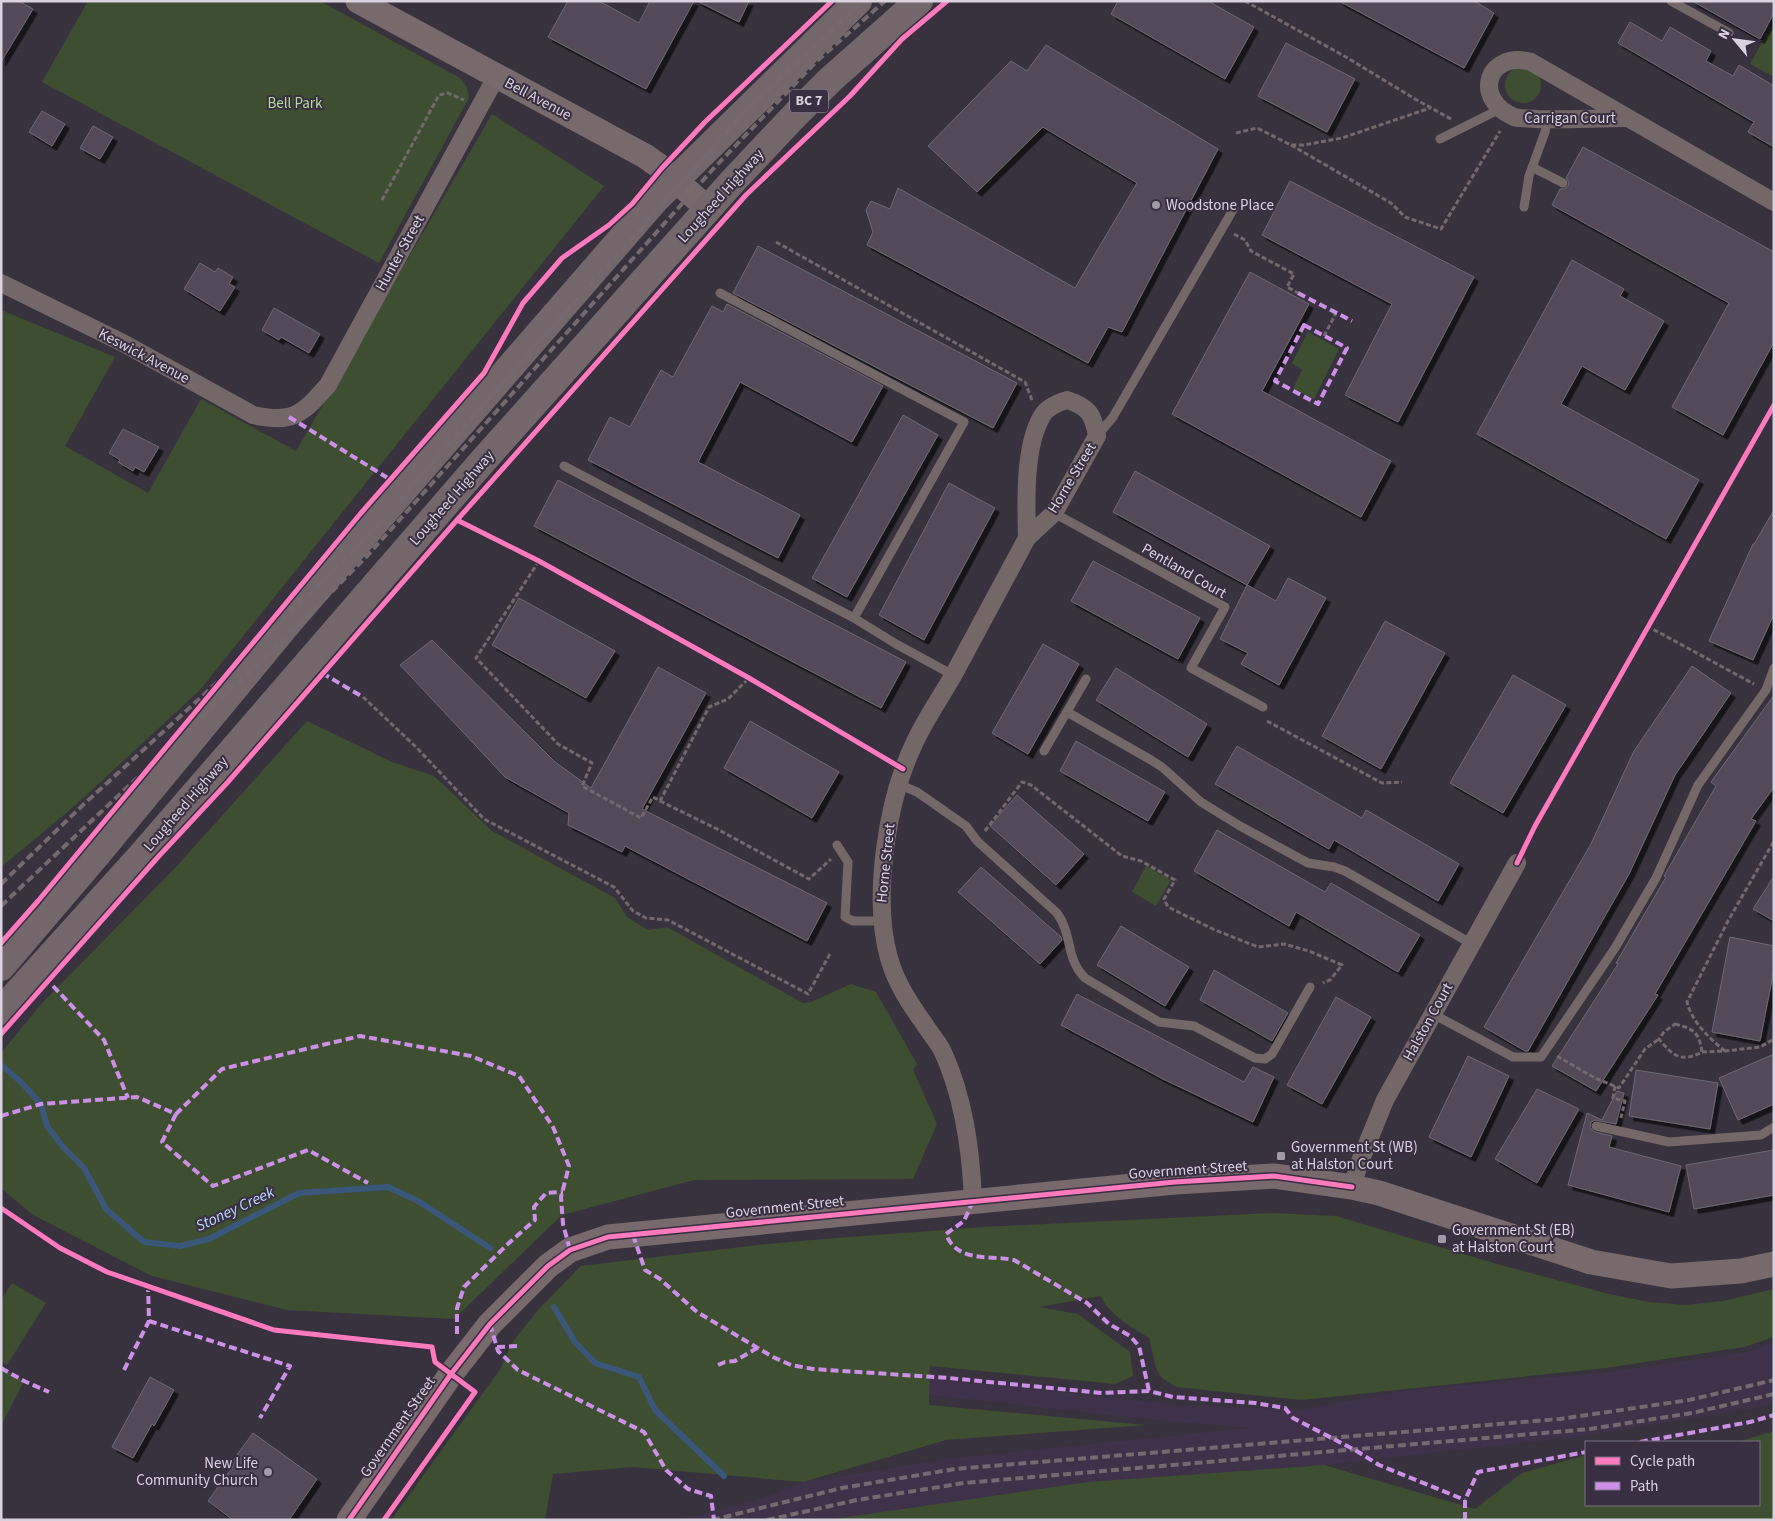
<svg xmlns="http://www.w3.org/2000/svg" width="1775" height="1521" font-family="'Source Sans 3',sans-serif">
	<defs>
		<filter id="shadow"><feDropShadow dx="4.5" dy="4.5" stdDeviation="0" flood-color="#0009"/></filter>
	</defs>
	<rect width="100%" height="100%" fill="#38323e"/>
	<path fill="#3f3149" d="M1774 1342V1403L1756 1408 1585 1436 1324 1465 1095 1482 827 1520H680L764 1498 803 1482 953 1458 1249 1428 1154 1420 717 1371 719 1356 1180 1405 1300 1410 1408 1390 1608 1372 1747 1352Z"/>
	<path fill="#3d4e31" d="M88 1H320L460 78 467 87 469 98 379 263 42 82Z
		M1774 21V77L1750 64Z
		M1505 85a18 18 0 1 1 36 0a18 18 0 1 1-36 0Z
		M492 114 604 186 199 691 70 810 1 867V310L115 357 65 446 148 493 201 399 296 451Z
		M1308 332 1339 349 1314 399 1293 388 1302 370 1292 363Z
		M307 721 392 762 434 776 492 831 615 898 627 917 648 930 667 927 803 1003 811 1002 851 984 876 992 917 1064 913 1070 937 1124 913 1179 694 1180 562 1215 454 1319 287 1310 152 1276 33 1215 1 1188V1053L43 1002 175 868Z
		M1146 866 1171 880 1156 906 1132 892Z
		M1273 1213 1336 1216 1497 1264 1609 1294 1649 1302 1685 1305 1723 1301 1774 1289V1337L1744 1347 1606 1368 1301 1400 1176 1387 1162 1378 1156 1368 1149 1338C1132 1327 1109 1315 1101 1296L1039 1307 1078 1314 1130 1352 1133 1376 1115 1384 930 1366 929 1405 1146 1425 946 1440 803 1482 633 1467 553 1474 545 1520H391L501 1368 511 1344 538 1310 581 1266 767 1244 823 1239 984 1227Z
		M12 1283 46 1303 7 1365 1 1361V1300Z
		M1 1367 24 1381 1 1426Z
		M1774 1431V1520H827L1088 1482 1324 1465 1475 1509 1522 1473 1586 1455V1505H1759V1442H1737Z"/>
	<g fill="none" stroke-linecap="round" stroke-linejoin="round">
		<path stroke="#3a5679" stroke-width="6" d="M1 1065 20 1081 41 1104 47 1126 63 1147 84 1168 106 1209 144 1242 180 1246 209 1239 299 1193 388 1187 418 1201 490 1248
			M554 1307 575 1342 595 1363 639 1377 655 1410 724 1476"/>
	</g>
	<path fill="#524a58" stroke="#6d6872" filter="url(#shadow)" d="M1 1H19L33 9 1 62Z
		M568 1H599L639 23 650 1H694L646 89 548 37Z
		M697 1H749L739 22Z
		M1118 1H1208L1254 27 1225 79 1111 14Z
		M1339 1H1474L1494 13 1464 68Z
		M1692 1H1774V13L1760 39Z
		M1630 22 1662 41 1670 27 1711 51 1706 61 1733 76 1739 65 1774 86V147L1748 132 1754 122 1618 43Z
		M1286 43 1355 79 1327 132 1258 96Z
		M1046 45 1218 149 1122 332 1108 327 1088 363 867 245 873 232 866 210 871 201 890 209 898 188 1075 288 1137 183 1043 127 977 192 928 146 1011 61 1027 71Z
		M42 111 65 124 52 146 29 132Z
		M93 126 113 137 100 159 80 148Z
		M1583 147 1774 252V342L1723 435 1672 407 1729 303 1552 205 1560 189H1564L1568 186 1569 182 1566 178Z
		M1290 181 1474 277 1398 422 1345 395 1392 304 1262 235Z
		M758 246 1017 383 993 428 733 293Z
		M1572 260 1624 289 1620 296 1664 321 1625 390 1582 366 1561 404 1699 480 1666 539 1477 434Z
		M200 263 215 272 218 268 233 277 229 284 235 287 220 311 184 289Z
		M1250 272 1309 304 1262 391 1391 461 1361 517 1172 414Z
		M727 304 883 386 852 442 740 382 698 462 800 515 778 558 588 460 610 417 630 427 661 370 673 377 712 306 723 312Z
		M274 308 320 334 309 353 281 337 279 340 262 330Z
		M903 415 938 435 847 597 812 578Z
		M123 429 159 447 144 472 135 467 133 471 118 462 120 460 109 453Z
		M1135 471 1270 546 1247 585 1113 512Z
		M558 480 906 662 881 708 534 526Z
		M949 483 995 508 924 640 879 615Z
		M1774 510V614L1753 660 1709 641 1753 544H1754Z
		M1093 561 1200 618 1178 659 1071 601Z
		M1288 578 1326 598 1279 685 1241 664 1248 653 1220 639 1247 585 1276 601Z
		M519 598 615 651 586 698 492 645Z
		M1385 621 1445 653 1381 769 1322 736Z
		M432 640 555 762 591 788 658 667 706 693 642 809 827 903 807 941 625 846 622 852 568 825 569 813 505 777 400 665Z
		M1043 644 1079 664 1028 754 992 733Z
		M1692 666 1731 693 1675 775 1629 874 1528 1051H1525L1484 1027 1591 844 1634 751Z
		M1116 668 1207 724 1188 757 1096 700Z
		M1513 675 1566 705 1503 813 1450 783Z
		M1774 695V787L1751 819 1756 821 1655 994 1658 995 1596 1091 1552 1066 1618 964 1616 963 1666 877 1664 876 1716 786 1711 782Z
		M750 721 839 772 812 818 724 768Z
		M1076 741 1165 792 1148 821 1060 771Z
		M1237 746 1362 818 1366 810 1459 864 1438 901 1334 840 1329 849 1215 784Z
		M1017 795 1084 854 1056 885 990 826Z
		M1217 830 1325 892 1331 883 1420 935 1398 972 1296 912 1289 926 1194 871Z
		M981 867 1061 937 1062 940 1040 964 958 892Z
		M1774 876V921L1753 909Z
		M1121 926 1189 967 1165 1006 1097 965Z
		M1730 937 1774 946V969L1760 1041 1712 1032Z
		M1214 970 1288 1013 1272 1041 1200 1000Z
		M1077 994 1244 1082 1253 1067 1274 1077 1253 1122 1163 1079 1061 1025Z
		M1336 997 1371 1017 1322 1104 1287 1085Z
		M1774 1054V1104L1738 1120 1719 1078Z
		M1468 1056 1509 1076 1471 1157 1429 1137Z
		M1636 1070 1718 1083 1710 1129 1629 1116Z
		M1537 1089 1579 1109 1537 1183 1495 1159Z
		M1617 1091 1624 1093 1616 1124 1595 1120 1591 1122 1590 1128 1595 1132 1612 1136 1609 1147 1681 1166 1669 1212 1568 1185 1587 1113 1602 1120Z
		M1774 1150V1195L1694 1209 1686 1165Z
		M150 1377 174 1390 154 1426 152 1424 133 1458 112 1447Z
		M253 1433 317 1479 289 1520H233L208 1501 234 1465V1459Z"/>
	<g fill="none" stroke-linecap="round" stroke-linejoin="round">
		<path stroke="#73686d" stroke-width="3" stroke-dasharray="5 2.5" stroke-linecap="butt" d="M1002 1V2
			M1245 1 1346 57 1415 99 1451 119
			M1236 133 1257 128 1291 145H1304L1342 138 1430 108
			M1291 145 1391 203 1405 217 1441 229 1500 131
			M382 200 439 95 448 93 464 100
			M1234 234 1245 240 1251 251 1294 274 1287 287 1298 293
			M776 242 1025 382 1032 400
			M1324 336 1336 313
			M539 561 476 658 558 744 592 763 582 786 641 818 653 797 660 801 709 707 728 699 749 678
			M1647 626 1754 684
			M363 697 416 747 484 819 614 887 633 911 646 918 668 920 808 994 831 952
			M1267 721 1382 783 1402 782
			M660 801 719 830 809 879 831 859
			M985 831 1022 782 1031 785 1122 856 1141 861 1175 880 1164 899 1168 907 1215 930 1258 947 1284 944 1309 951 1342 965 1330 980 1323 983
			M1675 1024C1694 1029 1699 1032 1702 1052 1681 1063 1673 1056 1659 1039L1664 1032Z
			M1725 1051C1709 1038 1692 1022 1687 1002L1728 921 1774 841
			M1702 1052 1725 1051 1760 1047 1774 1039
			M1557 1056 1595 1078 1619 1088 1645 1049 1659 1039
			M1615 1086 1613 1098 1625 1101 1621 1118"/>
		<path stroke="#746768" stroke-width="9" d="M1671 1 1729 33
			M1440 139 1500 109
			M1532 167 1563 183
			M1524 207 1529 176 1545 132 1548 119
			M1097 436 1113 417 1234 208
			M564 466 854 618 964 422 720 293
			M1054 513 1225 607 1191 668 1263 707
			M854 618 896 644 953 675
			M1067 712 1151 760 1162 767 1201 802 1240 826 1308 863 1334 867 1345 871 1472 944
			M1044 751 1086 679
			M898 784 917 792 966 826 977 841 1057 913C1073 935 1065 958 1085 978L1159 1022 1194 1026 1255 1058 1265 1059 1272 1054 1310 987
			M837 845 848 862 845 917 853 921H883
			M1433 1014 1513 1057H1541L1615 948 1656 878 1698 785 1766 690 1774 668
			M1596 1126 1669 1142 1761 1135 1774 1127"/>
		<path stroke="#746768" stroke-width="18" d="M1625 118C1596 118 1566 120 1537 119 1530 118 1521 119 1514 117 1471 98 1488 50 1531 62L1774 202
			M1 283 123 343 253 415C294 424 302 414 328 385L496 77
			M1067 400C1089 407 1093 414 1097 436L1054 513 1027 538C1026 503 1024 446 1042 416 1047 407 1057 403 1067 400Z
			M1352 1187 1359 1164 1385 1100 1517 863
			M973 1201C971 1149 964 1097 942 1050 937 1041 930 1033 925 1025 910 1004 896 983 889 958 872 898 887 800 914 744 925 719 942 696 955 672 979 627 1003 583 1027 538"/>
		<path stroke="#77696c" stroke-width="25" d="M358 1 645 156 662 168 708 209
			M349 1520 451 1374 490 1324 548 1266 570 1250 608 1237 1175 1182 1274 1176 1352 1187 1379 1193 1591 1262 1671 1276 1741 1271 1774 1264"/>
		<path stroke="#74676c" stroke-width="28" d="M1 967 99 852 288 623 655 200 858 1
			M1 1011 141 856 481 463 732 182 797 113 830 80 919 1"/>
		<path stroke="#73696e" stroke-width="4" stroke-dasharray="8 4" stroke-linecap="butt" d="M1 884 83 805 209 690 327 577 378 525 514 370 743 114 841 21 864 1
			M1 906 286 638 368 555 714 168 817 61 885 1
			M712 1520 842 1488 955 1469 1560 1419 1689 1400 1774 1380
			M767 1520 857 1500 964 1483 1590 1429 1692 1413 1774 1394"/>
		<path stroke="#ce8fe9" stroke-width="4" stroke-dasharray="8 4" stroke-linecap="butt" d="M1298 293 1352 321
			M1304 325 1347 348 1318 404 1275 381Z
			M289 417 391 480
			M322 673 363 697
			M53 986 104 1040 128 1098
			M176 1114 162 1142 213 1186 308 1150 368 1183
			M1 1116 41 1104 137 1097 176 1114 222 1069 360 1036 471 1056 519 1076 553 1127 569 1166 561 1197 563 1224 570 1250
			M973 1201 964 1221 946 1234C957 1263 990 1255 1014 1260L1087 1303 1109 1324 1130 1336 1139 1346 1149 1391
			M633 1235 645 1270 660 1279 697 1312 773 1357 791 1365 813 1369 949 1378 1102 1393 1149 1391 1173 1397 1255 1403 1285 1408 1293 1418 1355 1450 1379 1465 1465 1500
			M149 1321 290 1366 260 1418
			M490 1324 498 1351 518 1370 644 1432 666 1470 688 1489 711 1496 714 1520
			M457 1334V1308L464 1287 510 1242 535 1220 534 1207 546 1193 563 1192
			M497 1347 519 1346
			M718 1365 725 1362 735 1361 757 1348
			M1 1368 24 1381 49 1392
			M124 1370 149 1321 148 1286
			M1640 1442 1750 1422 1774 1415
			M1465 1520V1500L1478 1472 1586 1452"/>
		<defs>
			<path id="cycleway" d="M457 520 539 561 749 678 903 769
				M1517 863 1535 826 1774 405
				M1 943 38 901 361 513 484 373 523 303 562 258 609 225 632 204 662 168 705 122 832 1
				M1 1034 158 857 227 783 457 520 746 195 850 96 902 39 947 1
				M1 1208 60 1248 107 1272 274 1330 432 1347 435 1362 475 1392 384 1520
				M349 1520 451 1374 490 1324 548 1266 570 1250 608 1237 1175 1182 1274 1176 1352 1187"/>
		</defs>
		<use href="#cycleway" stroke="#392e42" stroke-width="8"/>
		<use href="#cycleway" stroke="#fd7abc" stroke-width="5"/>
	</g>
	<g fill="#a19ba7" stroke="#392e42" stroke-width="2">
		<circle cx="1156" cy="205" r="5"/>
		<rect x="1276" y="1151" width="10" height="10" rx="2.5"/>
		<rect x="1437" y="1234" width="10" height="10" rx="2.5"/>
		<circle cx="268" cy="1472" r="5"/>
	</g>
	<g text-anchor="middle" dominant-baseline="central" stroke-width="4" stroke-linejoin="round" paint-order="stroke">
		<rect fill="#392e42" stroke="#aaa2b0" stroke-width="1" x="790" y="89.5" width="38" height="23" rx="4"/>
		<g font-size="14" font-weight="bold" fill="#dad3df">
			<text x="809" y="101">BC 7</text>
		</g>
		<g font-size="15" fill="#dad3df" stroke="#392e42">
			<text transform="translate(538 99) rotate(28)">Bell Avenue</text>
			<text x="1570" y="118">Carrigan Court</text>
			<text transform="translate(721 196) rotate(-48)">Lougheed Highway</text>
			<text transform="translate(400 253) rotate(-61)">Hunter Street</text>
			<text transform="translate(144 356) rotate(28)">Keswick Avenue</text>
			<text transform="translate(1072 478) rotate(-59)">Horne Street</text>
			<text transform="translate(452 498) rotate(-49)">Lougheed Highway</text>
			<text transform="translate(1184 571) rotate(30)">Pentland Court</text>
			<text transform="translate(186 804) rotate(-49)">Lougheed Highway</text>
			<text transform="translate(886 863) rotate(-84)">Horne Street</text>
			<text transform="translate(1428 1022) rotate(-61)">Halston Court</text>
			<text transform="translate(1188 1170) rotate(-4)">Government Street</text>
			<text transform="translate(785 1207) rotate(-6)">Government Street</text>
			<text transform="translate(398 1427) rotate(-55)">Government Street</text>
		</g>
		<g font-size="15" fill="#b2db96" stroke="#392e42">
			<text x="295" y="103">Bell Park</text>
		</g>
		<g font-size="15" fill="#dad3df" stroke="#392e42" text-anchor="start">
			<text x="1166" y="205">Woodstone Place</text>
			<text x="1291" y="1147">Government St (WB)<tspan x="1291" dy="17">at Halston Court</tspan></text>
			<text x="1452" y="1230">Government St (EB)<tspan x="1452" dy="17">at Halston Court</tspan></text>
			<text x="258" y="1463" text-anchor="end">New Life<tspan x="258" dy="17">Community Church</tspan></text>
		</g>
		<g font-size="16" font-style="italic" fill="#bad9fe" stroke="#392e42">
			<text transform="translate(235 1209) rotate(-25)">Stoney Creek</text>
		</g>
	</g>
	<rect width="1775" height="1521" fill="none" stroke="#dad3df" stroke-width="5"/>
	<rect x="1585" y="1441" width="175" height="65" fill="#392e42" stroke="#797081"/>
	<rect x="1595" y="1457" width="25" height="8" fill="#fd7abc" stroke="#797081"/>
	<text x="1630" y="1466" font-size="15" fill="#dad3df">Cycle path</text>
	<rect x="1595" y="1482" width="25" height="8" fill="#ce8fe9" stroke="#797081"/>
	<text x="1630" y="1491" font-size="15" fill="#dad3df">Path</text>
	<g transform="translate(1735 40) rotate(299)" stroke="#392e42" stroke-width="4" paint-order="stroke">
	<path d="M0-4L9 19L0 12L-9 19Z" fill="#dad3df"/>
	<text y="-8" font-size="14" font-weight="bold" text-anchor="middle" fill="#dad3df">N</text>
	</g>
</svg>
